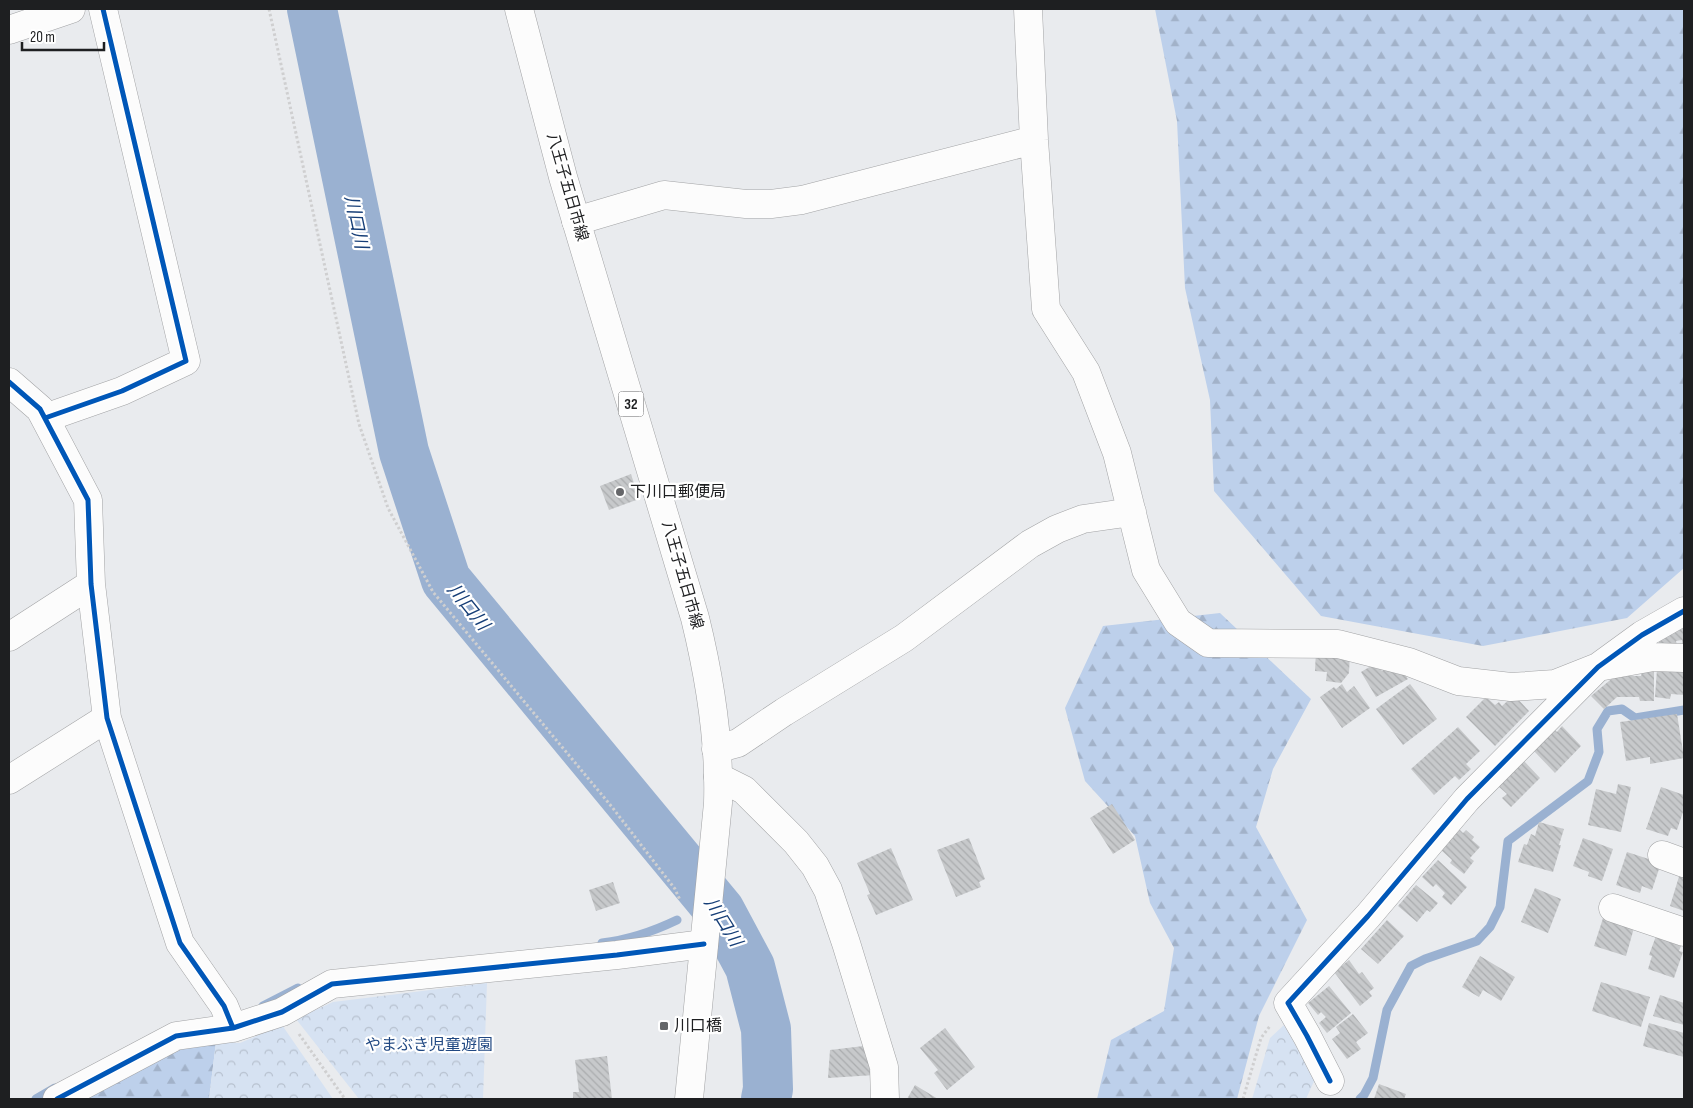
<svg xmlns="http://www.w3.org/2000/svg" width="1693" height="1108" font-family="'Sofia Sans Condensed','Noto Sans JP',sans-serif">
	<defs>
		<pattern id="forest-firs" width="22" height="20" patternUnits="userSpaceOnUse" patternTransform="scale(1.25)"><rect width="22" height="20" fill="#bdd0eb"/><path d="M5 1l3.5 6h-7zM16 11l3.5 6h-7z" fill="#a2b2c9"/></pattern>
		<pattern id="park-crowns" width="20" height="18" patternUnits="userSpaceOnUse" patternTransform="scale(1.25)"><rect width="20" height="18" fill="#d6e2f2"/><path d="M2 6a3 3 0 1 1 6 0M12 15a3 3 0 1 1 6 0" fill="none" stroke="#b7c1cf"/></pattern>
		<pattern id="building-back-hatch" width="6" height="6" patternUnits="userSpaceOnUse" patternTransform="scale(1.25)"><rect width="6" height="6" fill="#c7c9cb"/><path d="M-1 5l2 2M0 0l6 6M5-1l2 2" fill="none" stroke="#aaacae"/></pattern>
	</defs>
	<rect width="100%" height="100%" fill="#e9ebee"/>
	<path fill="url(#forest-firs)" d="M1155 9H1684V568L1627 618 1483 646 1321 616 1214 491 1210 400 1185 288 1177 121Z
		M1220 613 1311 699 1273 769 1256 827 1307 920 1259 1016 1237 1099H1097L1111 1040 1164 1011 1174 948 1150 903 1135 836 1085 781 1065 708 1103 626Z
		M182 1038 216 1042 209 1099H67Z"/>
	<path fill="url(#park-crowns)" d="M487 983 483 1099H359L296 1019 333 1002Z
		M282 1025 333 1099H209L216 1042 240 1043Z
		M1284 1025 1315 1079 1306 1099H1252L1270 1038Z"/>
	<g fill="none" stroke-linecap="round" stroke-linejoin="round">
		<path stroke="#9ab1d1" stroke-width="9" d="M602 943C627 940 654 931 677 920
			M263 1006 298 988
			M36 1099 55 1088
			M1360 1099 1364 1095 1373 1078 1387 1010 1411 966 1425 959 1477 941 1490 927 1500 907 1508 841 1588 781 1599 752 1597 729 1608 711 1622 709 1635 718 1684 710"/>
		<path stroke="#9ab1d1" stroke-width="50" d="M312 9 404 452 446 580 720 911 750 967 766 1029 768 1089 766 1099"/>
	</g>
	<path fill="url(#building-back-hatch)" d="M631 474 639 499 609 510 600 486Z
		M1684 626V648H1682V640L1676 641 1677 646 1659 647V639Z
		M1316 650 1350 653 1349 673 1341 683 1326 681 1327 672 1315 671Z
		M1376 663 1382 671 1392 665 1397 674 1402 671 1408 679 1376 697 1361 672Z
		M1657 669 1684 671V695L1671 694 1670 699 1655 697Z
		M1642 671H1654V701H1640L1639 697H1617L1604 709 1591 696 1615 676H1641Z
		M1342 684 1347 692 1354 686 1370 708 1342 728 1320 697 1334 687 1336 689Z
		M1410 684 1437 719 1403 745 1376 709Z
		M1514 695 1529 711 1495 746 1466 717 1486 697 1495 705 1499 702 1502 706Z
		M1677 714 1684 758 1650 764V757L1626 761 1620 722Z
		M1562 726 1581 746 1555 773 1533 750 1554 729 1557 732Z
		M1458 727 1480 751 1466 764 1471 769 1459 780 1455 776 1434 795 1411 769Z
		M1524 761 1540 778 1511 807 1502 798 1507 794 1498 786Z
		M1618 784 1631 787 1621 832 1588 825 1596 789 1616 794Z
		M1661 787 1684 795V809L1677 830 1671 828 1668 836 1646 829Z
		M1112 804 1135 840 1113 854 1090 818Z
		M1539 822 1564 829 1559 845H1561L1553 872 1518 862 1524 844 1527 845 1531 834 1535 836Z
		M1459 829 1463 833 1466 830 1474 837 1472 840 1480 847 1470 858 1474 861 1464 874 1450 863 1452 860 1440 849Z
		M969 838 985 879 979 882 981 887 956 897 937 850Z
		M1583 838 1613 849 1602 881 1588 876 1589 872 1573 866Z
		M891 848 913 900 876 915 867 895 870 894 857 863Z
		M1627 852 1661 863 1652 890 1642 886 1640 893 1616 885Z
		M1438 860 1467 887 1451 905 1442 897 1445 893 1436 884 1433 887 1422 877Z
		M1681 870 1684 871V911L1670 906Z
		M613 882 620 903 596 911 589 890Z
		M1416 885 1438 903 1430 912 1427 910 1417 922 1398 906Z
		M1535 888 1561 899 1548 933 1521 922Z
		M1604 915 1634 928 1626 956 1594 946Z
		M1387 920 1404 936 1378 964 1361 949Z
		M1656 936 1681 946 1679 951 1683 952 1674 978 1648 969 1652 956 1649 955Z
		M1480 956 1515 977 1501 1001 1483 990 1479 997 1462 987Z
		M1349 960 1359 974 1362 972 1374 988 1369 992 1372 996 1360 1006 1334 972Z
		M1601 982 1650 997 1641 1027 1592 1011Z
		M1329 986 1351 1013 1327 1033 1319 1023 1326 1017 1321 1012 1318 1015 1308 1003Z
		M1660 995 1684 1003V1025L1653 1016Z
		M1353 1014 1368 1033 1356 1042 1361 1049 1347 1059 1332 1039 1340 1033 1336 1027Z
		M1649 1023 1684 1033V1057L1643 1046Z
		M945 1028 975 1067 947 1090 934 1073 938 1070 920 1048Z
		M872 1045 875 1075 828 1078 830 1050Z
		M607 1056 612 1099H573V1092H579L575 1060Z
		M1379 1084 1406 1094 1404 1099H1374Z
		M915 1085 938 1099H907Z"/>
	<g fill="none" stroke-linecap="round" stroke-linejoin="round">
		<defs>
			<path id="minor" d="M1028 9 1034 140 1046 309 1086 372 1117 453 1146 570 1178 622 1208 643 1338 644 1409 662 1458 681 1511 687 1555 684 1598 667 1653 657 1684 658
				M9 30 71 9
				M576 221 664 195 746 204H771L802 200 1034 140
				M9 382 40 409 88 500 91 584 107 718 180 943 224 1006 233 1028
				M45 418 122 391 186 361 103 9
				M9 637 91 584
				M716 749 738 743 784 712 904 638 1030 544 1057 529 1083 519 1132 512
				M718 777 744 790 796 842 815 866 828 890 846 943 884 1067 885 1099
				M9 780 107 718
				M1662 855 1684 863
				M1613 908 1684 932
				M1330 1081 1307 1036 1288 1003 1368 916 1467 799 1598 667 1642 635 1684 611
				M57 1099 176 1036 233 1028 282 1012 332 984 617 955 704 944"/>
			<path id="major" d="M519 9 563 177 695 618C710 679 720 740 718 803L689 1099"/>
		</defs>
		<use href="#minor" stroke="#a2a3a5" stroke-width="29"/>
		<use href="#major" stroke="#a2a3a5" stroke-width="29"/>
		<path stroke="#cfcfd0" stroke-width="3" stroke-dasharray="2.5 2.5" stroke-linecap="butt" d="M269 9 359 424 388 508 433 592 612 807 675 889 680 900
			M299 1034 345 1099
			M1243 1099 1261 1038 1270 1026"/>
		<use href="#minor" stroke="#fcfcfc" stroke-width="28"/>
		<use href="#major" stroke="#fcfcfc" stroke-width="28"/>
		<defs>
			<path id="cycleway" d="M9 382 40 409 88 500 91 584 107 718 180 943 224 1006 233 1028
				M45 418 122 391 186 361 103 9
				M1330 1081 1307 1036 1288 1003 1368 916 1467 799 1598 667 1642 635 1684 611
				M57 1099 176 1036 233 1028 282 1012 332 984 617 955 704 944"/>
		</defs>
		<use href="#cycleway" stroke="#fff" stroke-width="8"/>
		<use href="#cycleway" stroke="#0057b8" stroke-width="5"/>
	</g>
	<g fill="#656669" stroke="#fff" stroke-width="2">
		<circle cx="620" cy="492" r="5"/>
		<rect x="659" y="1021" width="10" height="10" rx="2.5"/>
	</g>
	<g text-anchor="middle" dominant-baseline="central" stroke-width="4.5" stroke-linejoin="round" paint-order="stroke">
		<rect fill="#fff" stroke="#626264" stroke-width="1" x="618.5" y="391.5" width="25" height="25" rx="4"/>
		<g font-size="15" font-weight="bold" fill="#1e1f21">
			<text x="631" y="404">32</text>
		</g>
		<g font-size="16" fill="#1e1f21" stroke="#fff">
			<text transform="translate(567 187) rotate(74)">八王子五日市線</text>
			<text transform="translate(682 575) rotate(74)">八王子五日市線</text>
		</g>
		<g font-size="16" fill="#1e1f21" stroke="#fff" text-anchor="start">
			<text x="630" y="492">下川口郵便局</text>
			<text x="674" y="1026">川口橋</text>
		</g>
		<g font-size="16" fill="#214983" stroke="#fff">
			<text x="429" y="1045">やまぶき児童遊園</text>
		</g>
		<g font-size="18" font-style="italic" fill="#163e77" stroke="#fff">
			<text transform="translate(356 222) rotate(78)">川口川</text>
			<text transform="translate(468 607) rotate(51)">川口川</text>
			<text transform="translate(723 922) rotate(58)">川口川</text>
		</g>
	</g>
	<rect width="1693" height="1108" fill="none" stroke="#1e1f21" stroke-width="20"/>
	<path d="M22 42v8h82v-8" fill="none" stroke="#1e1f21" stroke-width="2.5"/>
	<text x="30" y="42" font-size="15" fill="#1e1f21" stroke="#ffffff" stroke-width="4" paint-order="stroke">20 m</text>
</svg>
